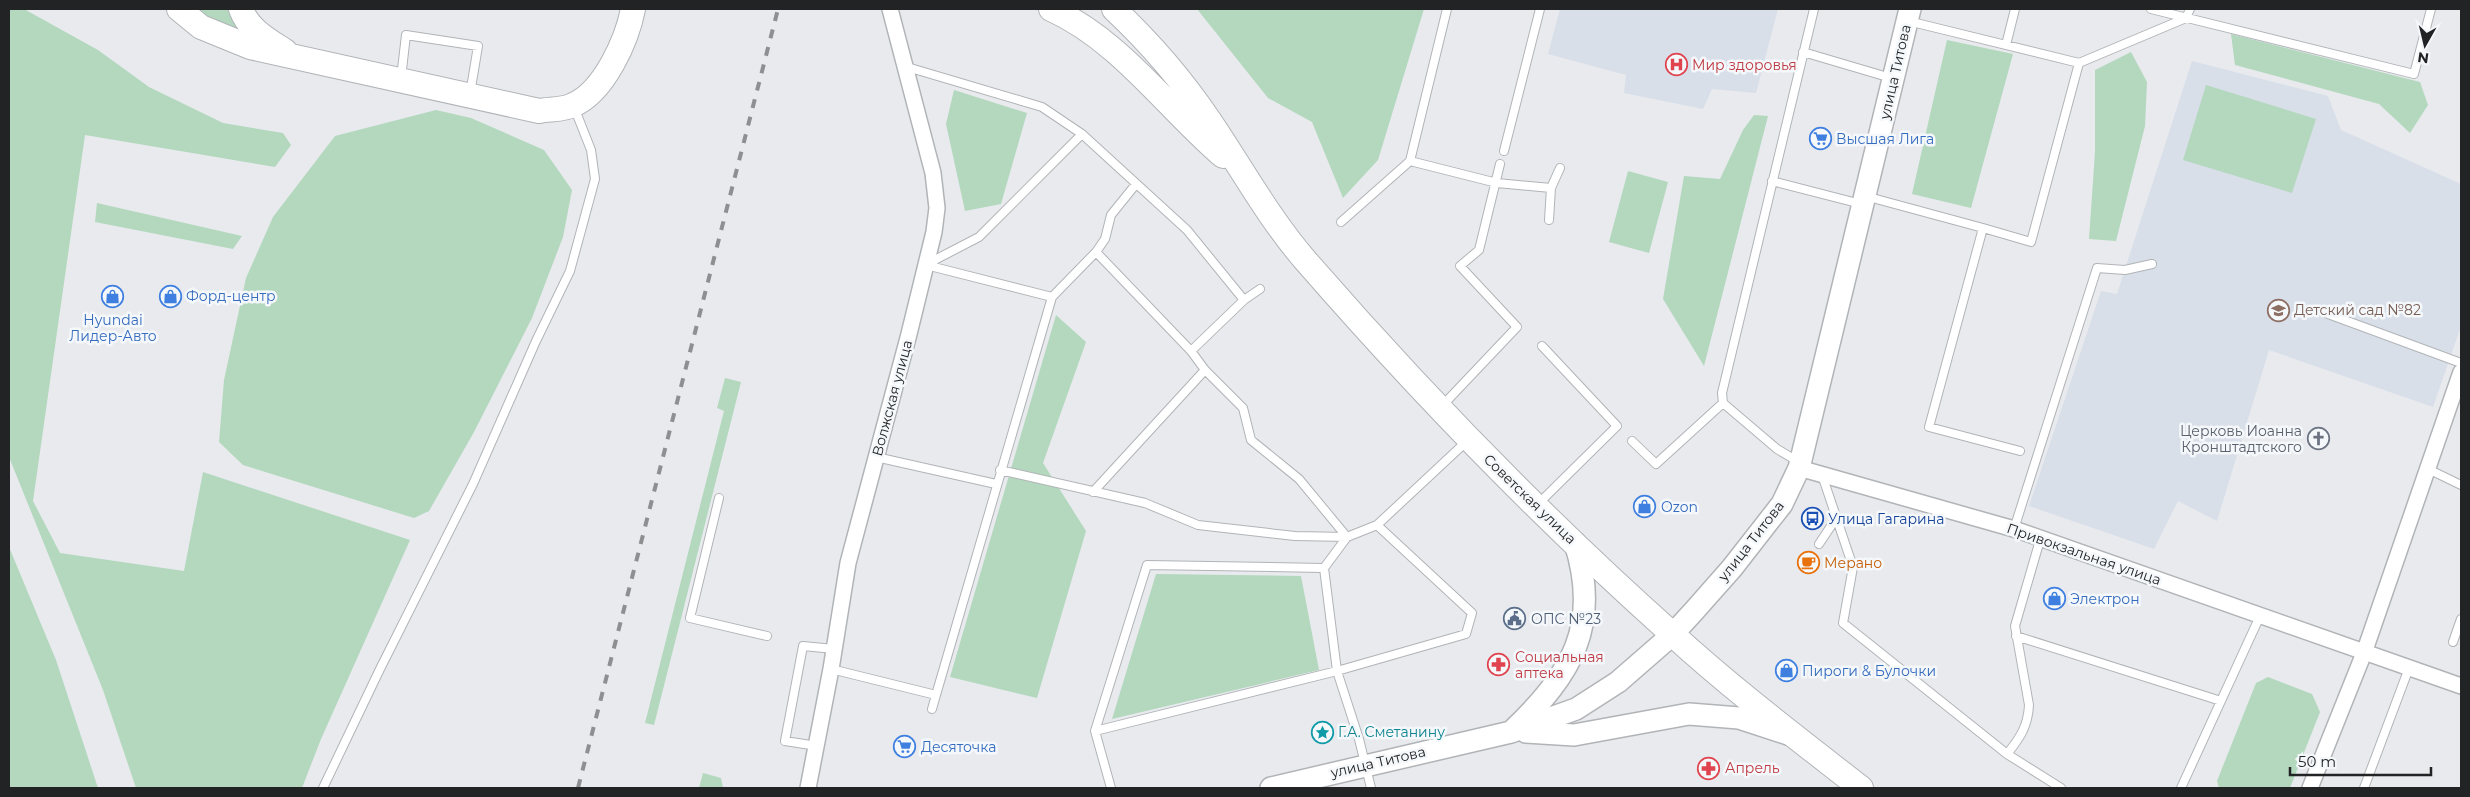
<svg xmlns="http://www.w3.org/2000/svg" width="2470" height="797" font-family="Montserrat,sans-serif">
	<rect width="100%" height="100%" fill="#e8eaee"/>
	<path fill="#d8dfe9" d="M1560 9H1778L1756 93 1712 89 1703 109 1624 93 1626 75 1548 54Z
		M2192 61 2328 96 2341 130 2461 184V326L2433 407 2269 350 2217 521 2178 501 2154 549 2029 506 2101 291 2117 294Z"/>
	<path fill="#b3d8be" d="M10 9H24L98 50 149 87 223 123 283 133 291 145 275 167 85 135 33 501 60 553 184 571 203 472 410 540 321 739 302 788H136L103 690 9 457Z
		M196 9H230L239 33 209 20Z
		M1197 9H1424L1378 160 1343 198 1312 122 1268 98Z
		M2231 34 2420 82 2428 105 2410 133 2379 104 2235 65Z
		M1947 40 2013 54 1971 208 1912 194Z
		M2131 52 2147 82 2145 126 2116 241 2089 239 2095 152V70Z
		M2206 85 2316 119 2292 193 2183 160Z
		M954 90 1027 113 1001 204 965 211 946 124Z
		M436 110 471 118 544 150 572 190 563 237 532 318 474 432 429 511 414 518 243 465 219 442 224 380 246 278 273 217 335 136Z
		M1754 115 1768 116 1704 366 1663 299 1684 176 1720 179 1743 130Z
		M1628 171 1668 182 1649 253 1609 242Z
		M97 203 242 236 233 249 95 222Z
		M1056 315 1086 342 1043 463 1086 531 1037 698 950 677Z
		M725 378 741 382 654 725 645 723 724 411 717 408Z
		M9 547 56 660 98 788H9Z
		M1156 574 1301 576 1319 670 1112 719Z
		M2268 677 2312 694 2320 712 2290 788H2219L2217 781 2256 683Z
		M703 773 721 778 723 788H699Z"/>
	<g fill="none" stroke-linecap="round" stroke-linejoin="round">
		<defs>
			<path id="lane" d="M2151 9 2414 74 2431 9
				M1908 21 2079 63 2186 18 2190 9
				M2006 45 2015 9
				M1803 52 1891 78
				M907 67 1042 107 1082 134 1187 230 1244 300 1260 289
				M401 78 406 35 478 46 470 94
				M1504 151 1540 9
				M1410 161 1497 183 1551 188 1549 220
				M1772 181 1861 204
				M1551 188 1560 168
				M1865 196 1983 228 1929 427 2020 451
				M1341 222 1410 161 1447 9
				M1983 228 2031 242 2079 63
				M1096 252 1105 239 1111 215 1136 184
				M927 264 979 237 1082 134
				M1052 297 1096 252 1191 351
				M1244 300 1191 351 1205 370 1243 408 1251 440 1299 479 1347 537
				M2320 311 2461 363
				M1442 406 1517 327 1460 266 1479 250 1500 164
				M1632 441 1656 464 1723 403
				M876 457 996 484
				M1799 462 1777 449 1723 403 1722 393 1814 9
				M2428 469 2461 485
				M1000 470 1145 503 1198 525 1295 536 1347 537
				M1822 475 1853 567 1843 623 2007 754 2061 788
				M1093 492 1205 370
				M719 498 690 618 767 636
				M1538 504 1617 426 1542 346
				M1377 525 1472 613 1466 634 1337 671 1095 731 1147 565 1324 568 1347 537Z
				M1377 525 1467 441
				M2014 529 2097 268 2125 270 2152 264
				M1819 544 1837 517
				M1324 568 1337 671 1359 739 1371 788
				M2016 636 2221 701
				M2453 642 2461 619
				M831 669 936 695 1052 297 926 265
				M932 709 936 695
				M1095 731 1111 788
				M817 746 785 741 803 646 834 649
				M2007 754C2020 738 2028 726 2029 705L2015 626 2040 540
				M323 788 380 669 473 484 536 341 570 271 595 179 591 150 574 107
				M2181 788 2260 616
				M2364 788 2409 668"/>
			<path id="street" d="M1799 468 2014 529 2461 686
				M808 788 831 669 848 563 909 334 934 232 937 208 933 173 890 9
				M2310 788 2364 653 2461 372"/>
			<path id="secondary" d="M1513 730C1572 674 1601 625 1575 543
				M1526 732 1574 735 1689 714 1739 718 1788 734
				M1271 788 1511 732 1576 709 1618 682 1672 635 1694 611 1732 568 1782 504 1799 468 1910 9"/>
			<path id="primary" d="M179 9 201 27 250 47 539 111C549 109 564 110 573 105 604 92 627 40 633 9
				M241 9C248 29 268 40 285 51
				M1051 9C1120 40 1167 108 1223 156
				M1114 9C1149 42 1182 80 1209 120 1241 167 1268 217 1305 260 1419 391 1541 517 1671 633 1731 688 1797 738 1861 788"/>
		</defs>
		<use href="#lane" stroke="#b1b4b7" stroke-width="10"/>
		<use href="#street" stroke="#b1b4b7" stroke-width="18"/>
		<use href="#secondary" stroke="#b1b4b7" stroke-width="24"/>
		<use href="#primary" stroke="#b1b4b7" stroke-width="26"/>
		<use href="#lane" stroke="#fff" stroke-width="8"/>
		<use href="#street" stroke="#fff" stroke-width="15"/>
		<use href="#secondary" stroke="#fff" stroke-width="21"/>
		<use href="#primary" stroke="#fff" stroke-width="24"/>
		<path stroke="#8d8f91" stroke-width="4" stroke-dasharray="9 9" stroke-linecap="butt" d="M578 788 778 9"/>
	</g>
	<defs>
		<symbol id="hospital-ring" viewBox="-11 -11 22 22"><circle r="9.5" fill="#f5f8fb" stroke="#e0444e" stroke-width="1.5"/><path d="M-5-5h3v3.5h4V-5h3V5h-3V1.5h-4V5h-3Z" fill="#e0444e"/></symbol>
		<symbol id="supermarket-ring" viewBox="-11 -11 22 22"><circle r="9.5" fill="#f5f8fb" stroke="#3f7fe0" stroke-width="1.5"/><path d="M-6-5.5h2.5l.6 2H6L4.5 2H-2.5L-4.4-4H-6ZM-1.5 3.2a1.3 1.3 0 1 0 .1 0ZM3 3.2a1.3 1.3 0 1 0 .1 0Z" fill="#3f7fe0"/></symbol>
		<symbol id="shop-ring" viewBox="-11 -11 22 22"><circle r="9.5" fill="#f5f8fb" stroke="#3f7fe0" stroke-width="1.5"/><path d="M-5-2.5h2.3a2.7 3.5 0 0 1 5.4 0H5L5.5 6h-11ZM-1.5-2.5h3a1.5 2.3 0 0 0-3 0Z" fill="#3f7fe0"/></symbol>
		<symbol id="school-ring" viewBox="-11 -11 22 22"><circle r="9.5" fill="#f5f8fb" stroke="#8d6e63" stroke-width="1.5"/><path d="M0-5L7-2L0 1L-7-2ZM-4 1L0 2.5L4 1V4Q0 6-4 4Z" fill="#8d6e63"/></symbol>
		<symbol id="church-ring" viewBox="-11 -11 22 22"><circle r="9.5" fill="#f5f8fb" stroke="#6b7280" stroke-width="1.5"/><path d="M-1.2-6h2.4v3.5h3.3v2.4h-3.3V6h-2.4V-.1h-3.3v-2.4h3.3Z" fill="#6b7280"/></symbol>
		<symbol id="bus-ring" viewBox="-11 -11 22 22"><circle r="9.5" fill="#f5f8fb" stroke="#1a4fb4" stroke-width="1.5"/><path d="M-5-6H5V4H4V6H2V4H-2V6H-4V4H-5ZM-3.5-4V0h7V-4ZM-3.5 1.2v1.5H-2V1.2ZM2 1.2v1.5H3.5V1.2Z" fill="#1a4fb4"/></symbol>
		<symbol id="cafe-ring" viewBox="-11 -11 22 22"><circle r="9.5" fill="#f5f8fb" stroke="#e8710a" stroke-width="1.5"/><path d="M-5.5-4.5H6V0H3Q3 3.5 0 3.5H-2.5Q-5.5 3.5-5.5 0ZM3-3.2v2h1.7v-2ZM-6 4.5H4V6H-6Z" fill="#e8710a"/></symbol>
		<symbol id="civic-ring" viewBox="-11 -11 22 22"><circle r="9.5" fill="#f5f8fb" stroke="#5c6f8a" stroke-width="1.5"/><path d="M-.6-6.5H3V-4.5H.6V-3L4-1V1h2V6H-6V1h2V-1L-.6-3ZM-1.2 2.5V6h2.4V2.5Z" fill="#5c6f8a"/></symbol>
		<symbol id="pharmacy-ring" viewBox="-11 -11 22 22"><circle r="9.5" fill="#f5f8fb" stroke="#e0444e" stroke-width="1.5"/><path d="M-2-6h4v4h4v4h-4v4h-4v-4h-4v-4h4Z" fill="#e0444e"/></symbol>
		<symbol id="sight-ring" viewBox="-11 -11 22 22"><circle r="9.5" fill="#f5f8fb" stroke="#0f9aa8" stroke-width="1.5"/><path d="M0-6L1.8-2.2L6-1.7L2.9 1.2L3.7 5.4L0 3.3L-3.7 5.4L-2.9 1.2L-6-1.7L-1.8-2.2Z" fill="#0f9aa8"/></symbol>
	</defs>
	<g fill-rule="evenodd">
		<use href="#hospital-ring" x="1664" y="52" width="25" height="25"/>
		<use href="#supermarket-ring" x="1808" y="126" width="25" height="25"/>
		<use href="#shop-ring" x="158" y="284" width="25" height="25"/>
		<use href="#shop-ring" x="100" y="284" width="25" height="25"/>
		<use href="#school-ring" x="2266" y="298" width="25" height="25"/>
		<use href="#church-ring" x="2306" y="426" width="25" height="25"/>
		<use href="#shop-ring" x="1632" y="494" width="25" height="25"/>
		<use href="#bus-ring" x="1800" y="506" width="25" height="25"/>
		<use href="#cafe-ring" x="1796" y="550" width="25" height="25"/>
		<use href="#shop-ring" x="2042" y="586" width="25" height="25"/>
		<use href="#civic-ring" x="1502" y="606" width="25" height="25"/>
		<use href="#pharmacy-ring" x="1486" y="652" width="25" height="25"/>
		<use href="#shop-ring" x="1774" y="658" width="25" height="25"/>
		<use href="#sight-ring" x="1310" y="720" width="25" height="25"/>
		<use href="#supermarket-ring" x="892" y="734" width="25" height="25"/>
		<use href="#pharmacy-ring" x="1696" y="756" width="25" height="25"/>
	</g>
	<g text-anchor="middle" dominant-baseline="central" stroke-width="5" stroke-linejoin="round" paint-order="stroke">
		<g font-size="14" fill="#be3a42" stroke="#f5f8fb" text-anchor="start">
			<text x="1692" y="65">Мир здоровья</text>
			<text x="1515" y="657">Социальная<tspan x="1515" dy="16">аптека</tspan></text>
			<text x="1725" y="768">Апрель</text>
		</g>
		<g font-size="14" fill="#222324" stroke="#f5f8fb">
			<text transform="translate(1895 72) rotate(-77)">улица Титова</text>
			<text transform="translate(892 398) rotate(-75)">Волжская улица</text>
			<text transform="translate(1530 499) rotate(44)">Советская улица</text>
			<text transform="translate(1751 541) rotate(-52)">улица Титова</text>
			<text transform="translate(2084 554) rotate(19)">Привокзальная улица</text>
			<text transform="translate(1378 762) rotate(-13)">улица Титова</text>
		</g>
		<g font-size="14" fill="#366cbe" stroke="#f5f8fb" text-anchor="start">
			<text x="1836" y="139">Высшая Лига</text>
			<text x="186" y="296">Форд-центр</text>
			<text x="113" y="320" text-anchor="middle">Hyundai<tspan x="113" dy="16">Лидер-Авто</tspan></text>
			<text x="1661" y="507">Ozon</text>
			<text x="2070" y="599">Электрон</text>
			<text x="1802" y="671">Пироги &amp; Булочки</text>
			<text x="921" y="747">Десяточка</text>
		</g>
		<g font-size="14" fill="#785e54" stroke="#f5f8fb" text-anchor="start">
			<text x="2294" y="310">Детский сад №82</text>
		</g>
		<g font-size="14" fill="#5b616d" stroke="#f5f8fb" text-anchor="end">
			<text x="2302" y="431">Церковь Иоанна<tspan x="2302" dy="16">Кронштадтского</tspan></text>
		</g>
		<g font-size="14" fill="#164399" stroke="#f5f8fb" text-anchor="start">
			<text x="1828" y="519">Улица Гагарина</text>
		</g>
		<g font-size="14" fill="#c56008" stroke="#f5f8fb" text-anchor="start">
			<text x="1824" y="563">Мерано</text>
		</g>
		<g font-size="14" fill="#4e5e75" stroke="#f5f8fb" text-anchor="start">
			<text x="1531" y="619">ОПС №23</text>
		</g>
		<g font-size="14" fill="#0d838f" stroke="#f5f8fb" text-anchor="start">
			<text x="1338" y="732">Г.А. Сметанину</text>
		</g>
	</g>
	<rect width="2470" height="797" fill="none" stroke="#222324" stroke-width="20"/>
	<g transform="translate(2425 45) rotate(188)" stroke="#f5f8fb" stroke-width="4" paint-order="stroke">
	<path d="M0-4L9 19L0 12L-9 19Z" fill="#222324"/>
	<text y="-8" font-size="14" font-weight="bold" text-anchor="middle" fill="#222324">N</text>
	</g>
	<path d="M2290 767v8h141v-8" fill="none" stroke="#222324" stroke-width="2.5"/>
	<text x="2298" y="767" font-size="15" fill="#222324" stroke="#f5f8fb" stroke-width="4" paint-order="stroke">50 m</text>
</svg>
